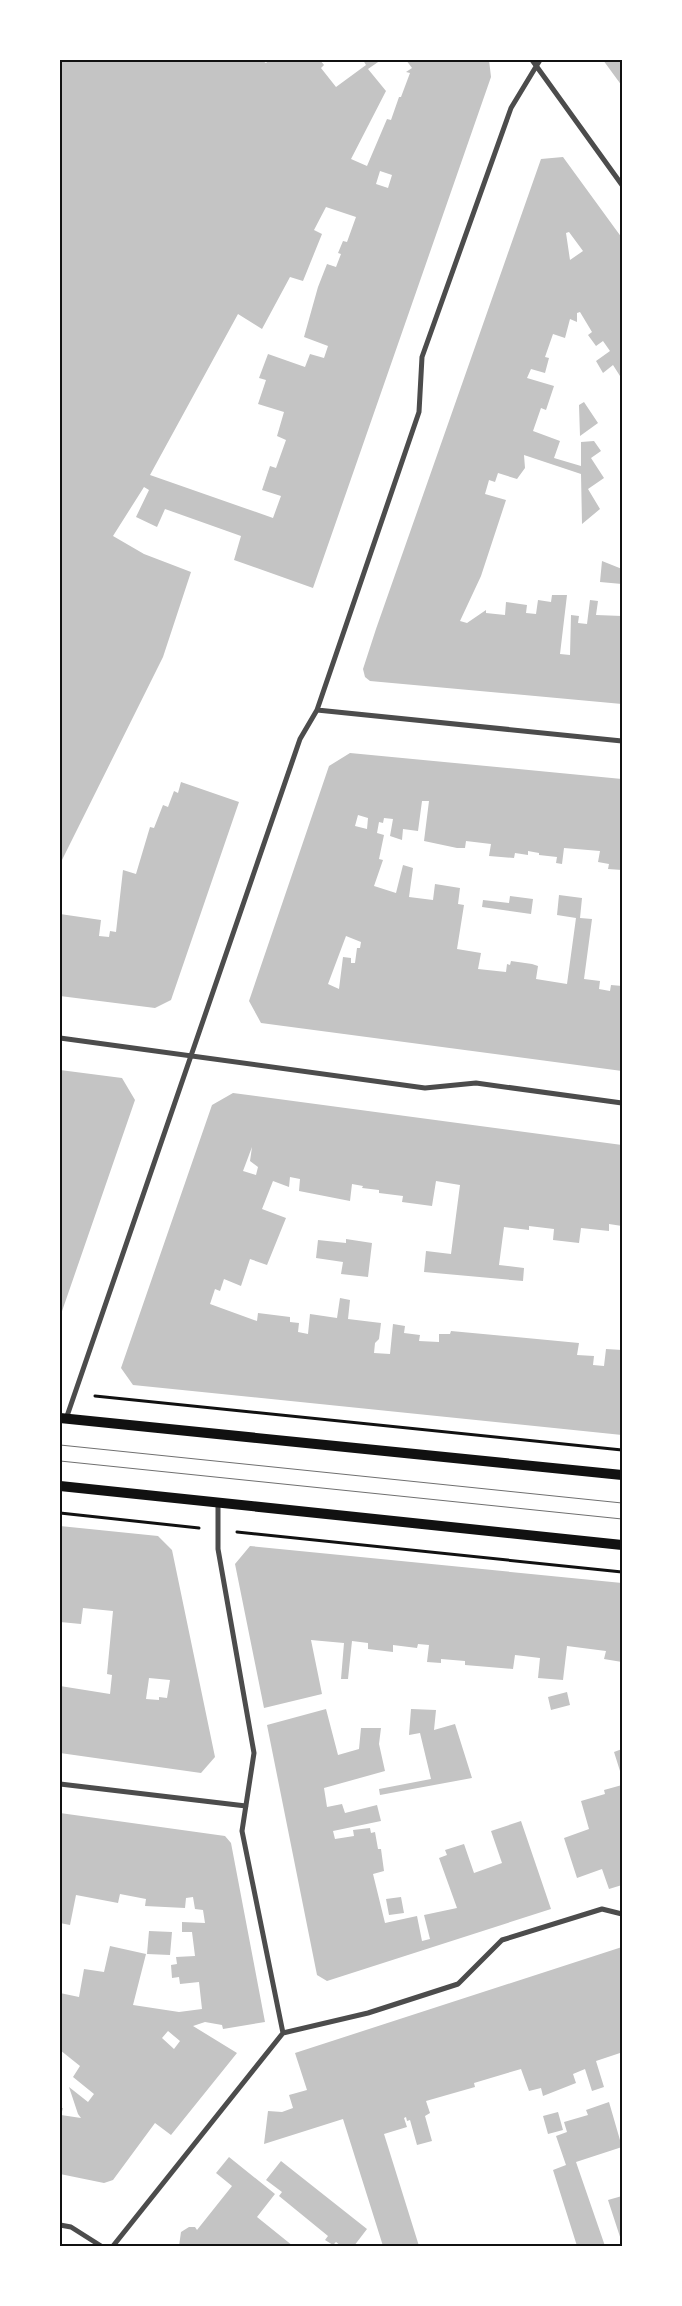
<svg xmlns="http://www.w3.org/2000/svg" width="682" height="2306" font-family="'Public Sans',sans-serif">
	<rect width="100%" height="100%" fill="#fff"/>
	<path fill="#c4c4c4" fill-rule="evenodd" d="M60 60H261L266 63 269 60H320L324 65 321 68 336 87 366 65 363 60H381L368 69 386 91 351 159 367 166 387 119 391 120 399 97H401L410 73 406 72 412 68 406 60H489L491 77 313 588 234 560 241 536 165 509 157 527 136 517 149 490 144 487 113 536 144 554 191 572 163 657 60 864ZM380 171 392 175 388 188 376 184ZM326 207 356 217 347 242 343 241 338 253 341 254 336 267 327 264 318 287 304 337 328 346 324 358 310 354 305 367 268 354 259 378 266 380 258 404 284 412 277 436 286 440 276 468 270 466 262 490 281 496 273 518 150 475 238 314 262 329 290 277 303 281 322 234 314 230Z
		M603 60H622V86Z
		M563 157 622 238V374L620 376 613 365 603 373 596 361 610 351 603 341 596 346 588 335 592 332 580 312 577 313V322L570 319 565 338 553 334 545 357 549 358 545 373 531 369 527 378 554 386 546 410 541 408 533 431 560 441 554 458 581 466V442L594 441 601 451 591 458 604 478 588 489 600 509 582 524 581 474 524 455 525 468 517 479 498 473 495 482 489 480 485 494 506 500 481 576 460 621 467 623 486 610V613L505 615 506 602 527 605 526 613 536 614 538 600 551 602 552 595H567L560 654 570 655 571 615 579 616 578 623 587 624 590 600 598 601 596 615 622 616V704L370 681 365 677 363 669 376 629 541 159ZM569 232 583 251 570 260 566 233Z
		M584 402 598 423 580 436 579 405Z
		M602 561 622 569V584L600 582Z
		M350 753 622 779V870L608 869 609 864 598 862 600 851 564 848 562 864 556 863 557 857 539 855V853L528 851V855L515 853 514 858 489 856 491 844 466 841 465 848H457L424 841 429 801H422L418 831 403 829 402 840 390 836 393 819 384 818 383 823 379 822 377 833 384 835 379 859 383 860 374 886 396 893 403 865 413 868 409 897 433 900 435 884 460 888 458 904 464 905 457 949 481 953 478 969 506 972 507 964 510 965 511 961 532 964 538 966 536 979 567 984 576 918 557 915 559 895 582 898 580 918 592 919 584 979 600 981 599 989 610 991 611 985 622 986V1071L261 1023 249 1001 329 766ZM358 815 368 818 367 829 355 826ZM346 936 361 942 360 948H357L355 963H351V958L343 957 339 989 328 984Z
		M181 782 239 802 171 1000 155 1008 60 996V914L101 920 99 936 109 937 110 931 116 932 123 870 136 874 150 827 154 828 163 805 168 807 174 791 178 793Z
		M510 896 533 899 531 914 482 907 483 900 509 903Z
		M60 1070 122 1078 135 1100 60 1317Z
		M233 1093 622 1145V1226L609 1224V1231L581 1228 579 1243 553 1240 554 1229 529 1226V1230L504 1227 499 1265 524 1268 523 1281 424 1272 426 1251 451 1254 460 1185 436 1181 432 1206 402 1202 403 1196 379 1193V1190L362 1188 363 1186 352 1184 350 1201 299 1191 300 1179 290 1177 289 1187 273 1181 262 1209 286 1218 267 1265 250 1259 241 1286 224 1279 220 1291 215 1289 210 1304 257 1321 258 1313 290 1317V1322L299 1323 298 1332 308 1334 310 1314 337 1318 340 1298 350 1300 348 1319 381 1323 379 1339 375 1343 374 1353 390 1354 393 1324 405 1326 404 1333 420 1335 419 1341 439 1342V1334H450L451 1331 579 1343 577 1355 594 1356 593 1365 604 1366 606 1349 622 1350V1435L133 1385 121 1368 212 1105ZM252 1147 250 1161 258 1167 256 1175 243 1171Z
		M346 1239 372 1243 368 1277 341 1274 343 1262 316 1258 318 1240 346 1243Z
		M60 1526 158 1536 172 1550 215 1757 201 1773 60 1753V1686L110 1694 112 1675 107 1674 113 1611 83 1608 81 1624 60 1622ZM149 1678 170 1680 167 1698 159 1697V1700L146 1699Z
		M250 1546 622 1583V1662L604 1659 606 1651 567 1646 563 1680 538 1678 540 1658 515 1655 513 1669 465 1665V1661L441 1659V1663L427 1662 429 1645 418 1644 417 1648 393 1645V1652L368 1649V1643L352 1641 348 1679H341L344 1643 311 1640 322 1694 264 1708 235 1564Z
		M567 1692 570 1705 551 1710 548 1697Z
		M326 1709 338 1755 359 1749 361 1728H381L379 1744 385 1771 324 1788 327 1807 342 1804 345 1813 377 1805 381 1821 333 1831 335 1839 354 1836 353 1830 370 1828 371 1833 375 1832 378 1849H381L384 1871 373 1874 385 1923 417 1916 422 1941 430 1939 424 1915 457 1908 439 1858 447 1855 445 1850 464 1844 474 1873 502 1863 491 1831 521 1821 551 1909 327 1981 317 1975 267 1725Z
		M411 1709 436 1710 434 1730 455 1724 472 1778 380 1795 379 1789 431 1779 420 1733 409 1735Z
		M622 1749V1770L620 1771 614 1752Z
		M622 1785V1885L609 1889 602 1869 577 1878 564 1838 589 1829 581 1801 605 1794 604 1790Z
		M60 1813 225 1836 231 1843 265 2022 223 2029 222 2025 205 2022 193 2026 237 2053 171 2135 155 2123 113 2180 104 2183 60 2174V2108H63L61 2115 81 2118 78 2114 69 2087 88 2102 94 2094 73 2077 80 2066 60 2050V1993L79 1997 84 1969 104 1972 110 1946 146 1954 133 2005 179 2012 202 2009 199 1982 180 1984 179 1977 172 1978 171 1965 177 1964 176 1957 195 1956 192 1932H182V1922L205 1923 203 1910 195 1909 193 1897 186 1898 185 1908 145 1906 146 1899 120 1894 118 1903 76 1895 70 1925 60 1923ZM168 2031 180 2041 174 2049 162 2038Z
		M401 1897 404 1913 389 1915 386 1899Z
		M149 1931 172 1932 170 1955 147 1954Z
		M622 1947V2059L620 2053 596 2061 604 2087 592 2091 585 2069 573 2074 576 2083 543 2096 541 2088 529 2091 521 2069 474 2083 475 2087 426 2101 430 2113 425 2116 432 2141 417 2145 410 2120 407 2121 406 2117 404 2118 407 2127 384 2134 419 2246H383L343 2119 264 2144 268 2111 282 2112 293 2108 289 2095 307 2090 295 2053Z
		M609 2102 622 2147 576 2162 605 2246H577L553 2170 566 2165 556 2136 567 2132 564 2122 588 2115 586 2110Z
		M558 2112 563 2130 548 2134 543 2116Z
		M229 2157 275 2194 257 2217 293 2246H179L181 2232 189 2227H195L197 2230 232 2186 216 2173Z
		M281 2161 367 2229 354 2246H341L336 2242 333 2245 325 2240 328 2236 279 2196 282 2192 266 2180Z
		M622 2196V2243L608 2200Z"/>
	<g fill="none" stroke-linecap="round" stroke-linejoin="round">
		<path stroke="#111" stroke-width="3" d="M95 1396 622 1450
			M60 1513 199 1528
			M237 1532 622 1572"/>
		<path stroke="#4c4c4c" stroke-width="5" d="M532 60 622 185
			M317 710 622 741
			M60 1038 425 1088 476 1083 622 1103
			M66 1419 300 739 317 710 419 412 422 357 511 108 540 60
			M218 1503V1549L254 1753 242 1831 283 2033
			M60 1784 246 1806
			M283 2033 368 2013 458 1984 502 1940 602 1909 622 1914
			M60 2225 71 2227 101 2246
			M113 2246 283 2033"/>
		<path stroke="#111" stroke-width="10" d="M60 1418 622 1475
			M60 1486 622 1545"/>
		<path stroke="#707070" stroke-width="1" d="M60 1445 622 1503
			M60 1461 622 1519"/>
	</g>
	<rect width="682" height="2306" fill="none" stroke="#ffffff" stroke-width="122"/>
	<rect x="61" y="61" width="560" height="2184" fill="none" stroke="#111" stroke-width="2"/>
</svg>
